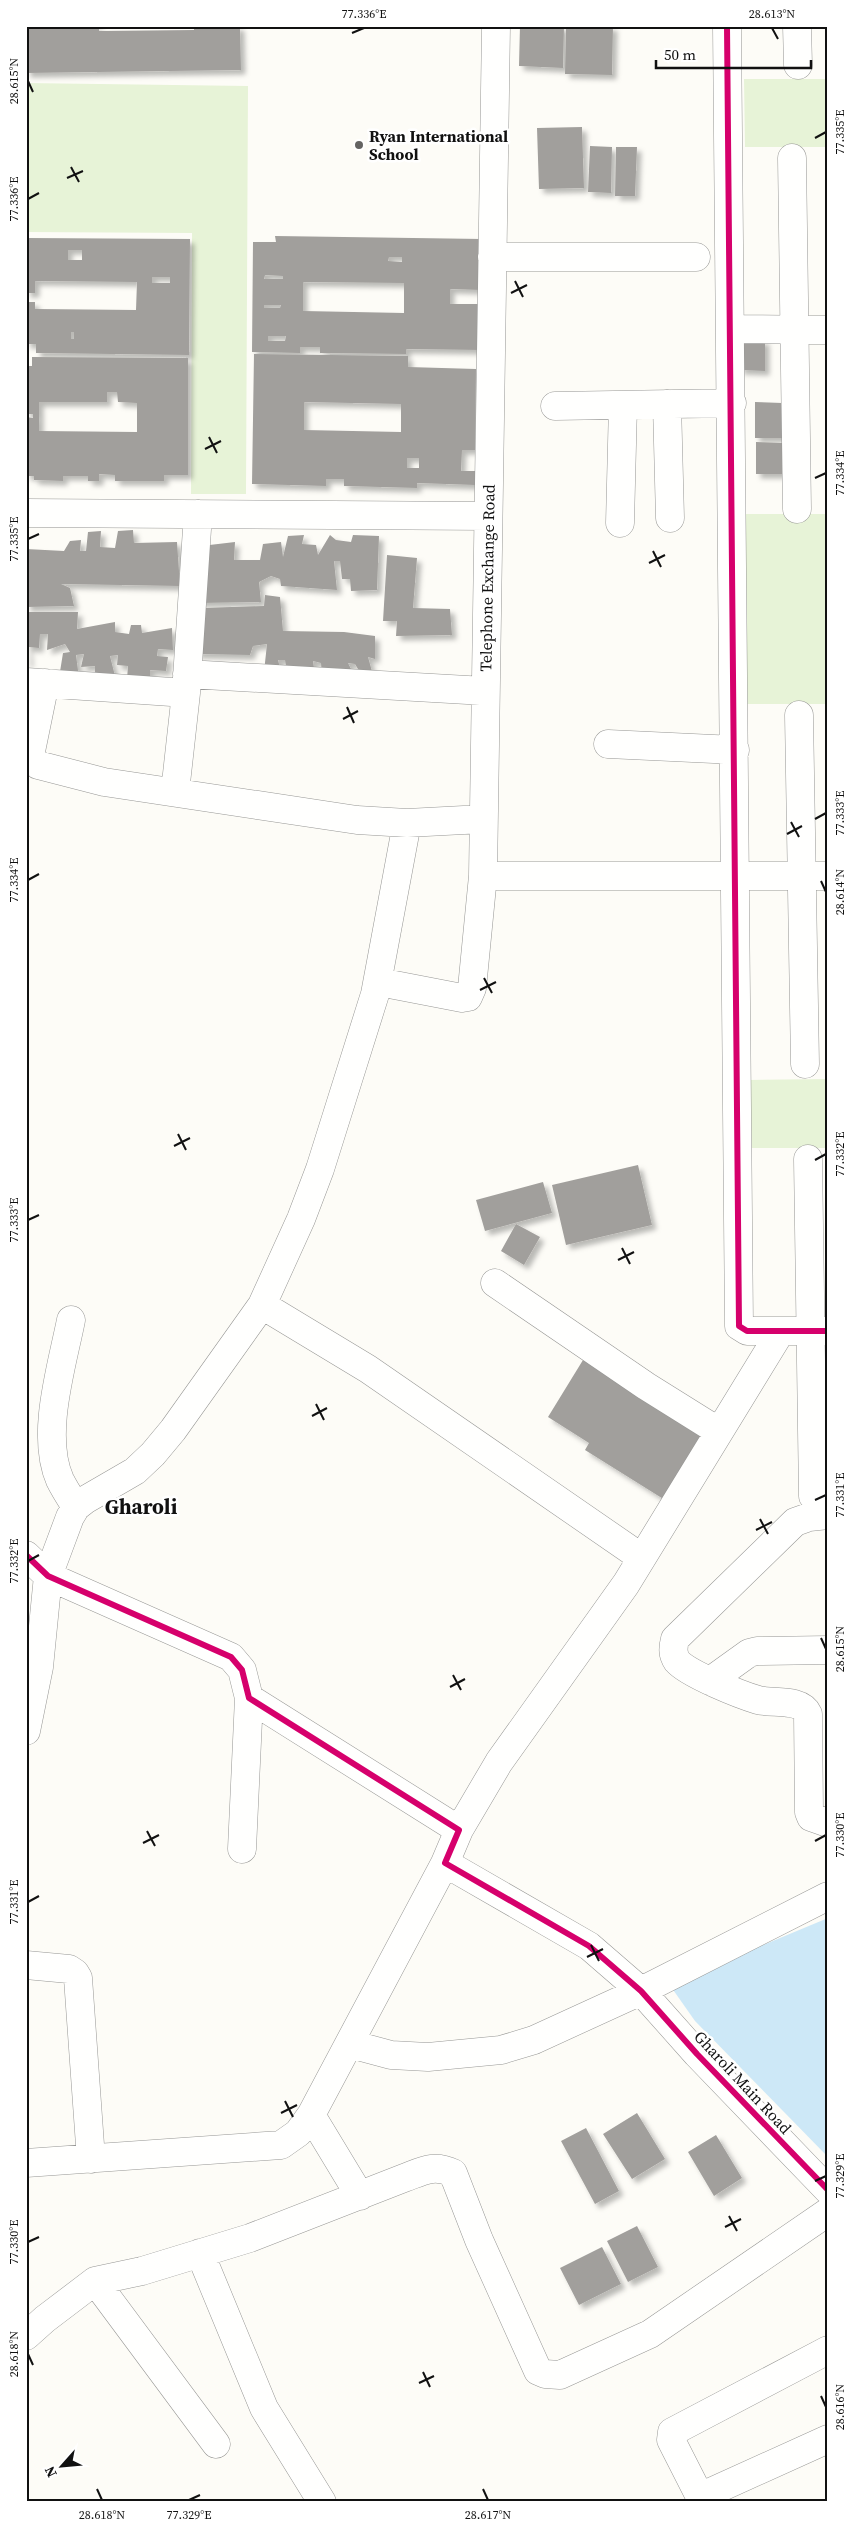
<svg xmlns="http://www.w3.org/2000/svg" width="854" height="2528" font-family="'Source Serif 4',serif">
	<defs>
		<filter id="shadow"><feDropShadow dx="4.5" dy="4.5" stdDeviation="2.5" flood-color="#0004"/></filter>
	</defs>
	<rect width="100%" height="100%" fill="#fdfcf7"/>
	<path fill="#e7f3d7" d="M744 79H828V147H745Z
		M26 83 248 86 246 494H191L192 233 26 232Z
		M744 514H828V704H745Z
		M828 1079V1148H749L748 1080Z"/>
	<path fill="#cde8f7" d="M828 1918V2157L695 2021 669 1984Z"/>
	<path fill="#a19f9c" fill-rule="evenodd" filter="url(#shadow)" d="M26 26H99V31L194 30V26H240L241 70 26 73Z
		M520 26H564L563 68 519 66Z
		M566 26H613L612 75 565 74Z
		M582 127 584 188 539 189 537 128Z
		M590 146 612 147 611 193 588 192Z
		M616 147H637L635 196H615Z
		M275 236 482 239 481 290 450 289V304H481V350L406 349V354L320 353V347H300V353L252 352 253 242H276ZM389 257H402V262L388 261ZM265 275 283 276V279H264ZM303 282 404 283V313L303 311ZM264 305H281L280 308H264ZM268 336H286L285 341H268Z
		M26 238 190 239 189 355 36 353V344H26V302H35V309L136 310 137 282 35 281V293H26ZM68 250H82V260H68ZM152 277H170V283H152ZM71 332H74V339H71Z
		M740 340H765V371L739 370Z
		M254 354 408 356V367L476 369 475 450H462L461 471H475V485L417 483V488L344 486V479H326V486L252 484ZM304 402 401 404V432L304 430ZM407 458H419V468H407Z
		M32 357 188 358V475H164V481H115V475L99 474V481H88V476H63V481L34 480V476H26V417L33 418V414H26V366H32ZM107 392H117L118 402 137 403V432L39 431V402H107Z
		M755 402 782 403 783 438H755Z
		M756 442 785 443 784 474H756Z
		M133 530 134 543 177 542 180 586 61 584 70 588 74 606 26 607V549L64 551 70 541 81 540 80 551H86L88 532 101 531 100 547 115 548 118 531Z
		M304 535 302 544 316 545 318 555 330 535 336 540 351 542 353 535 379 536 377 590 351 591 350 579H342L340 561H334L337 590 281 586 280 579 271 576 259 582 261 602 198 603 201 546 235 542 234 560H260L263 544 281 542 283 557 288 536Z
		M387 555 417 558 413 608 450 609 452 635 396 636 397 621H383Z
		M265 595 280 597 283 631 344 632 375 636V659L368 657 373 675 361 674 355 664 348 663 355 677 322 676 321 663 313 661 315 676 287 673 285 660H278L281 672H264L267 644 253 646 250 655 195 654 202 608 264 606Z
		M26 612H78L77 629 115 622V632L129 634 131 625H141L142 633 172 628 173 650 158 649 157 656 168 657 166 671 150 670V678L127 679 128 666 117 665 118 655 110 656 116 680 95 678V666L81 667 84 654 76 655 79 678H59L63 653 70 652 65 644 47 650 48 634H40L39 648 28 647 29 663H26Z
		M638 1165 652 1225 566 1245 552 1185Z
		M543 1182 552 1213 485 1231 476 1200Z
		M516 1224 540 1237 524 1265 501 1251Z
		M583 1360 705 1435 665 1500 585 1450 589 1443 548 1417Z
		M637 2113 665 2159 632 2179 603 2134Z
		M586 2128 619 2191 595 2204 561 2141Z
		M716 2135 742 2178 714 2196 688 2152Z
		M637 2226 658 2267 628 2282 607 2241Z
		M602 2247 621 2284 579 2305 560 2268Z"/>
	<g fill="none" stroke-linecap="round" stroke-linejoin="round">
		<defs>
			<path id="minor" d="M727 26 739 1326 747 1331H828
				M797 26 798 65
				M792 158 797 509
				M492 257H696
				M731 329 828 330
				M667 404 670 518
				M555 406 732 403
				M26 513 488 516
				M620 523 623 405
				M187 674 485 691
				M26 682 186 693
				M45 683 30 756 38 765 104 782 357 820 407 823 483 819
				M799 715 805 1064
				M608 744 735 750
				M175 792 186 693 198 514
				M407 823 375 994 320 1169 301 1219 262 1305 368 1369 642 1558
				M483 876H828
				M379 982 462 998 468 997 472 988 483 876 496 26
				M808 1159 813 1496
				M495 1283 646 1386 718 1431
				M71 1320C62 1366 40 1435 60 1480 65 1490 71 1499 76 1507
				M828 1515 809 1517 795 1522 675 1639C673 1647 672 1654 677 1661 688 1674 741 1695 758 1700 772 1704 801 1698 808 1714L809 1812 811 1817 828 1823
				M26 1555 48 1576 231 1657 242 1670 249 1698 459 1830 445 1863 589 1946 641 1991 697 2054 828 2190
				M710 1681 749 1653 757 1651 828 1650
				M26 1731 39 1667 48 1576 70 1517 76 1507 85 1500 135 1471 153 1454 173 1430 262 1305
				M459 1830 499 1762 626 1584 781 1331
				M242 1849 249 1698
				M26 1965 69 1969 75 1973 78 1978 91 2159
				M350 2044 391 2055 428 2057 501 2050 534 2040 641 1991 828 1896
				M311 2115 360 2196
				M26 2163 281 2145 298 2133 311 2115 445 1863
				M200 2253 264 2408 322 2502
				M95 2281 216 2444
				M26 2336 45 2319 95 2281 142 2271 250 2238 404 2178C423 2171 434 2164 453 2173L479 2240 538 2371 545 2374 560 2375 650 2334 828 2212
				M828 2350 672 2432 671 2440 699 2495 702 2496 828 2439"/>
		</defs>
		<use href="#minor" stroke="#979795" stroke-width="29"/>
		<use href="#minor" stroke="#fffffe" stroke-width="28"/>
		<defs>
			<path id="cycleway" d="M727 26 739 1326 747 1331H828
				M26 1555 48 1576 231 1657 242 1670 249 1698 459 1830 445 1863 589 1946 641 1991 697 2054 828 2190"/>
		</defs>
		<use href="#cycleway" stroke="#fff" stroke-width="9"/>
		<use href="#cycleway" stroke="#d6006c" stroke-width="6"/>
	</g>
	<path fill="none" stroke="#111" stroke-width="2" d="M772 28 778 39M352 33 364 28M28 81 33 92M815 138 826 132M71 167 79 182M67 178 83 171M28 199 39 193M515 281 523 297M511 293 527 285M209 437 217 453M205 449 221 441M815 478 826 473M28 539 39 534M653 551 661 567M649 563 665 555M347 707 354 723M343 719 358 711M815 819 826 813M791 822 799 837M787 834 802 826M28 880 39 874M821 881 826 892M484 978 492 993M480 990 496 982M178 1134 186 1150M174 1146 190 1138M815 1160 826 1154M28 1220 39 1215M622 1248 630 1264M618 1260 634 1252M316 1404 324 1420M312 1416 327 1408M815 1500 826 1495M760 1519 768 1534M756 1530 772 1522M28 1561 39 1555M821 1638 826 1649M453 1675 461 1690M450 1687 465 1679M147 1831 155 1846M815 1841 826 1835M143 1843 159 1835M28 1902 39 1896M591 1945 599 1961M587 1957 603 1949M285 2101 293 2117M281 2113 297 2105M815 2181 826 2176M729 2216 737 2231M725 2227 741 2219M28 2242 39 2237M28 2354 33 2365M423 2372 430 2387M419 2383 434 2376M821 2396 826 2407M97 2489 102 2500M483 2489 488 2500M189 2500 200 2495"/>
	<circle fill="#646362" stroke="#fff" stroke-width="2" cx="359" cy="145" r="5"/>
	<g text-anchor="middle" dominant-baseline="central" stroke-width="5" stroke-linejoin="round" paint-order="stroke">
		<g font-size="16" font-weight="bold" fill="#111" stroke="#fff" text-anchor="start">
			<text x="369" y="136">Ryan International<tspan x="369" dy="18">School</tspan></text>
		</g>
		<g font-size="16" fill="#111" stroke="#fff">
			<text transform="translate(487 578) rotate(-89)">Telephone Exchange Road</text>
			<text transform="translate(743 2082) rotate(47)">Gharoli Main Road</text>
		</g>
		<g font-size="21" font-weight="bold" fill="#111" stroke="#fff">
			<text x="141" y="1506">Gharoli</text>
		</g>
	</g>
	<rect width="854" height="2528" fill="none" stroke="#ffffff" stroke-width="55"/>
	<g transform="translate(62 2466) rotate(243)" stroke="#ffffff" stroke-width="4" paint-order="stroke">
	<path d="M0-4L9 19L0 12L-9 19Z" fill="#111111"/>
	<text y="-8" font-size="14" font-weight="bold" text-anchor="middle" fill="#111111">N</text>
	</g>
	<path d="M656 60v8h155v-8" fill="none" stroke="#111111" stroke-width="2.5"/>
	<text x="664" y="60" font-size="15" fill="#111111" stroke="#ffffff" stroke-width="4" paint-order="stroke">50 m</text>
	<rect x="28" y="28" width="798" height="2472" fill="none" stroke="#111" stroke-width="2"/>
	<g font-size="12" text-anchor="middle" fill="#111">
		<text x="364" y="18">77.336°E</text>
		<text x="772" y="18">28.613°N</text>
		<text transform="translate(14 81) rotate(-90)" y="4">28.615°N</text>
		<text transform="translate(840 132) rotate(-90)" y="4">77.335°E</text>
		<text transform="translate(14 199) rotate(-90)" y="4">77.336°E</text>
		<text transform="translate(840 473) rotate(-90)" y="4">77.334°E</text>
		<text transform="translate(14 539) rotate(-90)" y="4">77.335°E</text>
		<text transform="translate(840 813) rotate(-90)" y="4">77.333°E</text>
		<text transform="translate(14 880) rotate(-90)" y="4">77.334°E</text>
		<text transform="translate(840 892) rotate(-90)" y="4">28.614°N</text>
		<text transform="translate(840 1154) rotate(-90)" y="4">77.332°E</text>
		<text transform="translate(14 1220) rotate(-90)" y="4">77.333°E</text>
		<text transform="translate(840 1495) rotate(-90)" y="4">77.331°E</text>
		<text transform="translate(14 1561) rotate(-90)" y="4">77.332°E</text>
		<text transform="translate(840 1649) rotate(-90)" y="4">28.615°N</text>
		<text transform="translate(840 1835) rotate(-90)" y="4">77.330°E</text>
		<text transform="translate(14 1902) rotate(-90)" y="4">77.331°E</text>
		<text transform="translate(840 2176) rotate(-90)" y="4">77.329°E</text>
		<text transform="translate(14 2242) rotate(-90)" y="4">77.330°E</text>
		<text transform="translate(14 2354) rotate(-90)" y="4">28.618°N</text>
		<text transform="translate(840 2407) rotate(-90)" y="4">28.616°N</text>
		<text x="102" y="2519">28.618°N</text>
		<text x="189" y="2519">77.329°E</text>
		<text x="488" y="2519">28.617°N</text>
	</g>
</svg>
